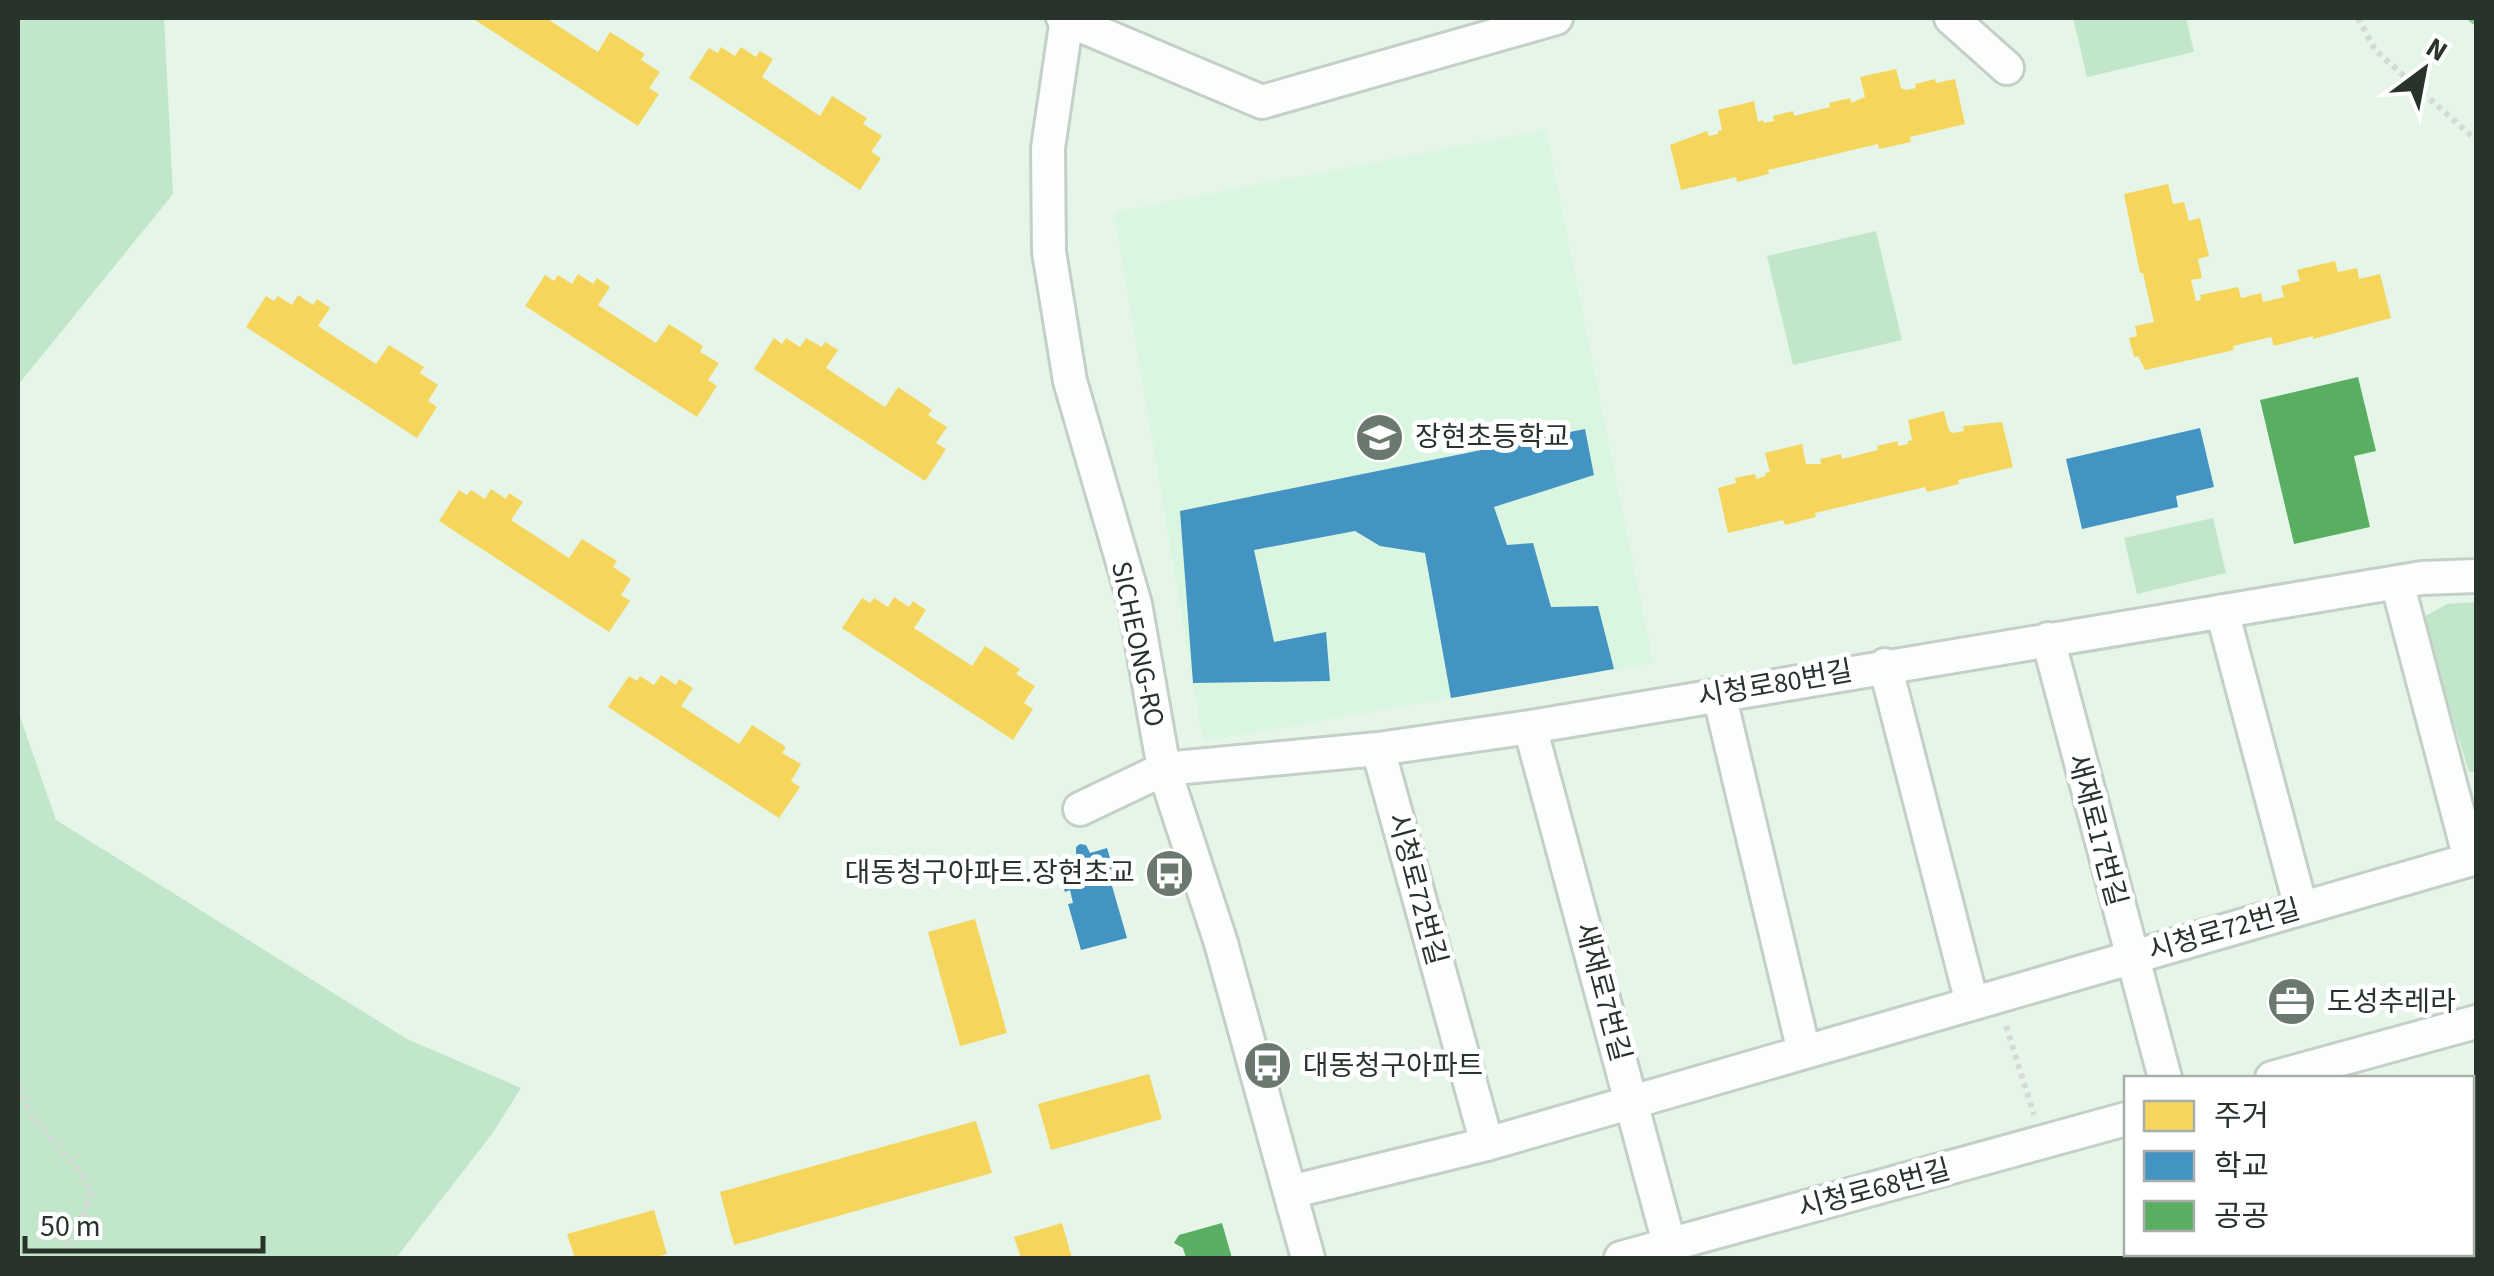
<svg xmlns="http://www.w3.org/2000/svg" width="2494" height="1276" font-family="'Source Sans 3','Noto Sans KR',sans-serif">
	<rect width="100%" height="100%" fill="#e5f6e9"/>
	<path fill="#daf6e0" d="M1546 130 1653 663 1203 741 1114 212Z"/>
	<path fill="#c1e6c9" d="M18 18H164L173 194 18 385Z
		M2073 18H2186L2194 52 2087 77Z
		M1876 231 1902 340 1793 365 1767 256Z
		M2213 518 2226 573 2137 594 2124 538Z
		M2476 602V772H2469L2422 618 2447 604Z
		M18 711 56 820 407 1039 521 1088 492 1134 396 1258H18Z"/>
	<path fill="#f6d55c" d="M472 18H546L598 52 610 32 645 54 641 60 660 72 649 88 659 94 638 126Z
		M721 47 735 56 741 47 756 57 760 51 773 59 762 77 820 116 832 96 867 118 863 124 882 136 871 152 881 158 860 190 689 78 709 48 718 53Z
		M1896 69 1901 88 1906 90 1916 88 1915 84 1935 79 1936 83 1955 79 1965 124 1910 137 1911 142 1879 149 1878 144 1768 170 1769 174 1737 182 1736 177 1681 190 1670 145 1707 131 1709 136 1718 134V131L1722 130 1718 110 1754 101 1758 122 1763 120 1764 123 1774 121 1773 116 1793 111 1794 116 1830 107 1829 103 1850 98 1851 103 1865 97 1860 77Z
		M2168 184 2173 204 2184 202 2189 221 2200 218 2209 256 2198 259 2202 278 2191 280 2196 301 2201 300 2200 295 2238 287 2241 298 2261 293 2263 302 2284 297 2281 286 2300 281 2297 270 2335 261 2338 272 2357 268 2359 279 2380 274 2391 318 2313 339V336L2274 346 2271 337 2233 346 2234 350 2145 370 2138 356 2134 357 2129 338 2137 336 2135 326 2154 322 2143 273H2140L2124 194Z
		M578 274 593 284 597 278 610 287 598 305 656 343 669 324 703 346 700 352 719 363 708 380 717 386 697 417 525 306 545 275 554 281 558 275 572 284Z
		M298 295 313 305 317 299 330 308 318 326 376 364 389 345 424 367 420 373 438 385 428 401 437 407 417 438 246 327 266 296 274 301 278 296 292 305Z
		M774 338 782 344 786 338 800 347 806 338 822 347 825 342 838 350 826 368 885 407 898 387 932 410 928 415 947 427 936 443 946 449 925 481 754 369Z
		M1944 411 1949 431 1954 433 1964 431 1963 426 2002 422 2013 467 1958 480 1959 484 1927 492 1925 487 1815 513 1816 517 1785 525 1783 520 1728 533 1718 488 1736 483 1735 478 1755 474 1756 479 1766 476 1765 473 1770 472 1765 453 1802 444 1806 464H1821L1820 459 1841 454 1842 459 1878 450 1877 446 1898 441V446L1908 444V441L1912 440 1908 420Z
		M491 489 506 499 509 493 523 502 511 520 569 558 582 539 617 561 613 567 631 579 621 595 630 601 609 632 439 521 459 490 467 495 471 490 485 499Z
		M894 597 909 607 913 601 926 610 914 628 972 666 985 646 1020 669 1016 674 1035 686 1024 703 1033 709 1013 740 842 628 862 598 870 603 874 598 888 607Z
		M661 675 676 685 679 679 693 688 681 706 739 744 752 725 786 747 782 753 801 764 791 781 800 787 779 818 608 707 629 676 637 681 640 676 654 685Z
		M975 919 1007 1033 960 1046 928 932Z
		M1149 1074 1162 1119 1051 1150 1038 1104Z
		M976 1121 992 1173 734 1245 720 1192Z
		M2472 1156 2476 1170V1258H2406L2405 1254H2472Z
		M654 1210 667 1254 651 1258H575L567 1234Z
		M1062 1223 1072 1258H1021L1014 1237Z"/>
	<path fill="#4393c3" d="M2200 428 2214 487 2176 496 2178 507 2082 529 2066 459Z
		M1585 429 1594 475 1494 507 1507 545 1533 543 1551 607 1598 606 1614 669 1451 698 1425 553 1380 546 1355 531 1254 550 1274 642 1326 632 1330 681 1193 683 1180 511Z
		M1080 844 1086 845 1090 853 1107 848 1116 878 1110 879 1127 938 1081 950 1068 904 1073 903 1070 890 1065 892 1056 863 1076 857V847Z"/>
	<path fill="#5aae61" d="M2358 377 2376 451 2354 456 2370 527 2294 544 2260 400Z
		M1222 1223 1232 1258H1186L1183 1248 1174 1243 1179 1235Z"/>
	<g fill="none" stroke-linecap="round" stroke-linejoin="round">
		<path stroke="#85ca98" stroke-width="10" d="M2473 18 2476 20"/>
		<defs>
			<path id="minor" d="M1063 18 1262 102 1556 18
				M1067 18 1048 148 1049 252 1070 381 1135 604 1164 769 1221 943 1308 1258
				M1951 18 2007 68
				M2397 582 2470 859
				M2222 611 2301 908
				M2048 639 2165 1078
				M1885 665 1972 1003
				M1719 694 1804 1052
				M1530 727 1673 1258
				M1378 749 1487 1144
				M1080 809 1164 769 1378 749 1530 727 2422 578 2476 576
				M2272 1078 2476 1022
				M1290 1192 1487 1144 2476 858
				M2215 1254 2216 1258
				M1621 1258 2126 1119"/>
		</defs>
		<use href="#minor" stroke="#c4d0c7" stroke-width="38"/>
		<path stroke="#d6dad6" stroke-width="6" stroke-dasharray="5 5" stroke-linecap="butt" d="M2358 18 2375 50 2476 140
			M2006 1026 2034 1115
			M18 1086 31 1115 80 1172 91 1192 87 1208 60 1258"/>
		<use href="#minor" stroke="#fbfefc" stroke-width="32"/>
	</g>
	<defs>
		<symbol id="school-disc" viewBox="-11 -11 22 22"><circle r="9.5" fill="#6a786e" stroke="#fff"/><path d="M0-5L7-2L0 1L-7-2ZM-4 1L0 2.5L4 1V4Q0 6-4 4Z" fill="#fff"/></symbol>
		<symbol id="bus-disc" viewBox="-11 -11 22 22"><circle r="9.5" fill="#6a786e" stroke="#fff"/><path d="M-5-6H5V4H4V6H2V4H-2V6H-4V4H-5ZM-3.5-4V0h7V-4ZM-3.5 1.2v1.5H-2V1.2ZM2 1.2v1.5H3.5V1.2Z" fill="#fff"/></symbol>
		<symbol id="office-disc" viewBox="-11 -11 22 22"><circle r="9.5" fill="#6a786e" stroke="#fff"/><path d="M-6-3h4V-5.5h4V-3h4V5H-6ZM-1-4.5V-3h2v-1.5ZM-6 0V1H6V0Z" fill="#fff"/></symbol>
	</defs>
	<g fill-rule="evenodd">
		<use href="#school-disc" x="1352" y="410" width="55" height="55"/>
		<use href="#bus-disc" x="1142" y="846" width="55" height="55"/>
		<use href="#office-disc" x="2264" y="974" width="55" height="55"/>
		<use href="#bus-disc" x="1240" y="1038" width="55" height="55"/>
	</g>
	<g text-anchor="middle" dominant-baseline="central" stroke-width="10" stroke-linejoin="round" paint-order="stroke">
		<g font-size="28" fill="#28342b" stroke="#fff" text-anchor="start">
			<text x="1415" y="437">장현초등학교</text>
			<text x="1135" y="873" text-anchor="end">대동청구아파트.장현초교</text>
			<text x="2327" y="1002">도성추레라</text>
			<text x="1303" y="1066">대동청구아파트</text>
		</g>
		<g font-size="28" fill="#28342b" stroke="#fff">
			<text transform="translate(1138 644) rotate(78)">SICHEONG-RO</text>
			<text transform="translate(1775 684) rotate(-10)">시청로80번길</text>
			<text transform="translate(2097 830) rotate(75)">새재로17번길</text>
			<text transform="translate(1417 889) rotate(75)">시청로72번길</text>
			<text transform="translate(2224 930) rotate(-16)">시청로72번길</text>
			<text transform="translate(1603 992) rotate(75)">새재로7번길</text>
			<text transform="translate(1874 1189) rotate(-15)">시청로68번길</text>
		</g>
	</g>
	<rect width="2494" height="1276" fill="none" stroke="#28342b" stroke-width="40"/>
	<rect x="2124" y="1076" width="350" height="180" fill="#ffffff" stroke="#a9aeaa" stroke-width="2.5"/>
	<rect x="2144" y="1101" width="50" height="30" fill="#f6d55c" stroke="#a9aeaa" stroke-width="2.5"/>
	<text x="2214" y="1126" font-size="30" fill="#28342b">주거</text>
	<rect x="2144" y="1151" width="50" height="30" fill="#4393c3" stroke="#a9aeaa" stroke-width="2.5"/>
	<text x="2214" y="1176" font-size="30" fill="#28342b">학교</text>
	<rect x="2144" y="1201" width="50" height="30" fill="#5aae61" stroke="#a9aeaa" stroke-width="2.5"/>
	<text x="2214" y="1226" font-size="30" fill="#28342b">공공</text>
	<g transform="translate(2424 70) rotate(32)" stroke="#ffffff" stroke-width="8" paint-order="stroke">
	<path d="M0-8L18 38L0 25L-18 38Z" fill="#28342b"/>
	<text y="-15" font-size="28" font-weight="bold" text-anchor="middle" fill="#28342b">N</text>
	</g>
	<path d="M25 1236v15h238v-15" fill="none" stroke="#28342b" stroke-width="5"/>
	<text x="40" y="1236" font-size="30" fill="#28342b" stroke="#ffffff" stroke-width="8" paint-order="stroke">50 m</text>
</svg>
